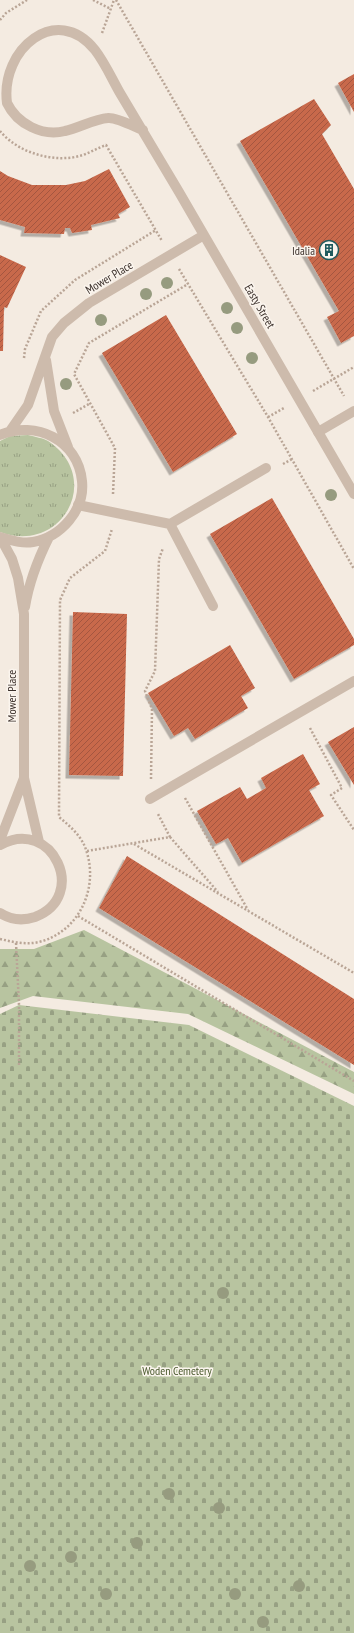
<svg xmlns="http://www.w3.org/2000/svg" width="354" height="1633" font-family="'PT Sans Narrow',sans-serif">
	<defs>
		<pattern id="grass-tufts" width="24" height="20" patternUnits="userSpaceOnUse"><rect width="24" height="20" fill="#b8c4a0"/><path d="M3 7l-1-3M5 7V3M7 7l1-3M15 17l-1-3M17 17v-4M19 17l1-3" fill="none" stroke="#97a083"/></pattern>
		<pattern id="forest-firs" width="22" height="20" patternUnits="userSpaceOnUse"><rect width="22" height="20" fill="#b8c4a0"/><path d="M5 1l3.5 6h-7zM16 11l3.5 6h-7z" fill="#97a083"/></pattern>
		<pattern id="cemetery-stones" width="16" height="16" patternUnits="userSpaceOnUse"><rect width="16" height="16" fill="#b8c4a0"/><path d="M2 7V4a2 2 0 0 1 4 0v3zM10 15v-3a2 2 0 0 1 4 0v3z" fill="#97a083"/></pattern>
		<pattern id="building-hatch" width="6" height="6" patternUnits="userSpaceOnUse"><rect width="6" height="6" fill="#c8694b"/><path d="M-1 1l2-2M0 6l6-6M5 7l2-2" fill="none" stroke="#a4573f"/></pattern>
		<filter id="shadow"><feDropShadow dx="-3.5" dy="3.5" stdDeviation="0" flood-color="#0004"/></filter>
	</defs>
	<rect width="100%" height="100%" fill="#f4ebe1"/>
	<path fill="url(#grass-tufts)" d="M28 435C35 437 43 438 48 441 104 478 62 555 0 532V441L10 436Z"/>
	<path fill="url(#forest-firs)" d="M84 930 354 1072V1094L188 1014 33 996 0 1008V949H34Z"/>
	<path fill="url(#cemetery-stones)" d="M19 1005 189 1025 354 1106V1633H0V1014Z"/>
	<path fill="url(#building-hatch)" filter="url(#shadow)" d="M354 74V112L338 83Z
		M314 99 331 125 322 134 354 189V336L341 343 327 317 339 311 240 141Z
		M109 169 130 207 118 214 120 218 91 225 92 230 72 233 70 228H65L64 234 24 233 25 227 0 220V171L8 176 32 185H66L85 181Z
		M0 255 26 267 7 308 4 307 3 351H0Z
		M166 315 237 434 173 472 102 353Z
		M272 498 354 639V645L294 679 210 534Z
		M73 612 127 614 123 776 69 775Z
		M230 645 255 688 241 696 248 708 195 739 188 728 174 736 148 693Z
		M354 727V785L328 742Z
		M303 754 320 784 309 790 324 816 242 863 228 838 216 844 197 811 240 787 247 799 266 788 261 778Z
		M127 856 354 999V1065L99 908Z"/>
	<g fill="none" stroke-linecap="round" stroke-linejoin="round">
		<path stroke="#b9a596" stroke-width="2.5" stroke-dasharray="2 2" stroke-linecap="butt" d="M93 0 111 9
			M116 0 344 396
			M0 20 6 13 27 0
			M102 33 114 0
			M0 131C18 153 55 164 83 155 91 152 98 148 106 145L162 241
			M179 269 268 417 354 569
			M24 358 25 349 41 311 75 280 156 230
			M313 391 354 367
			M73 413 89 404
			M268 417 284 408
			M283 464 292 459
			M113 494 115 448 74 374 89 343 188 284
			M310 728 342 788 331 795 354 830
			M151 779 152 709 145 691 155 671 159 559 163 548
			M185 798 248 910
			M170 837 218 892
			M134 844 354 973
			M87 851 170 837 158 814
			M78 916 354 1081
			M0 939C13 942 26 945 39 942 79 932 98 889 87 853 83 837 71 827 59 817L60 600 70 578 105 551 112 529
			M16 943 19 1005V1065"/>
		<path stroke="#cdbbac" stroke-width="10" d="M318 432 354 411
			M78 505 170 524 213 606
			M170 524 266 468
			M150 799 354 681"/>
		<path stroke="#cdbbac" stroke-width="10" d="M143 130C135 127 116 117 108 118 94 119 79 128 65 131 43 137 17 124 7 103 0 49 57 2 95 50 105 63 112 79 120 93 140 126 159 159 179 192 237 293 295 394 354 494
			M46 360 54 411 68 447
			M10 431 28 405 52 337 64 323 89 303 204 235
			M0 435C36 420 78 440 82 481 85 510 61 537 33 542 21 544 11 540 0 537
			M0 537 12 559 18 578 24 614V778L39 842
			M25 607C29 582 37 561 49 537
			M0 840 24 778
			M0 845C53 816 89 897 35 917 23 921 11 920 0 913"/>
	</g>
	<g fill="#969b7f">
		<circle cx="167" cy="283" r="6"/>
		<circle cx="146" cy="294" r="6"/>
		<circle cx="227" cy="308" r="6"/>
		<circle cx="101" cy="320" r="6"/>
		<circle cx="237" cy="328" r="6"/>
		<circle cx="252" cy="358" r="6"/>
		<circle cx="66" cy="384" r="6"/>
		<circle cx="331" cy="495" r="6"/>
		<circle cx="223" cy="1293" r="6"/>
		<circle cx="169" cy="1494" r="6"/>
		<circle cx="219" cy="1508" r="6"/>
		<circle cx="137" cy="1543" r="6"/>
		<circle cx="71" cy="1557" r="6"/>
		<circle cx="30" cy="1566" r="6"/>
		<circle cx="299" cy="1586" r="6"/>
		<circle cx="106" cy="1594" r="6"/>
		<circle cx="235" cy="1594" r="6"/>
		<circle cx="263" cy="1622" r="6"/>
	</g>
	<defs>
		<symbol id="building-ring" viewBox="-11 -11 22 22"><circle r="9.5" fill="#fbf5ee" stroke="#1f5a5e" stroke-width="1.5"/><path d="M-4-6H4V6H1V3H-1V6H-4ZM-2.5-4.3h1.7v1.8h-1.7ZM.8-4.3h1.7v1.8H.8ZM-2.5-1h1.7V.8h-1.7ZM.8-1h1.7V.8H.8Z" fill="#1f5a5e"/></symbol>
	</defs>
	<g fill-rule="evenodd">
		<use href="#building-ring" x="318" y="239" width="22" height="22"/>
	</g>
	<g text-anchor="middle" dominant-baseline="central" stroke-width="3" stroke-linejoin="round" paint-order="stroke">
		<g font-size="12" fill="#3b302b" stroke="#fbf5ee" text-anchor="end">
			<text x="315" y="250">Idalia</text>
		</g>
		<g font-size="12" fill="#3b302b" stroke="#fbf5ee">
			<text transform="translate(109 277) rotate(-31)">Mower Place</text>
			<text transform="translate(260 306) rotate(60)">Easty Street</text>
			<text transform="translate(11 696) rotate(-90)">Mower Place</text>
		</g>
		<g font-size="12" fill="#4a5a2e" stroke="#fbf5ee">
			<text x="177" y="1370">Woden Cemetery</text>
		</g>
	</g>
</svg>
